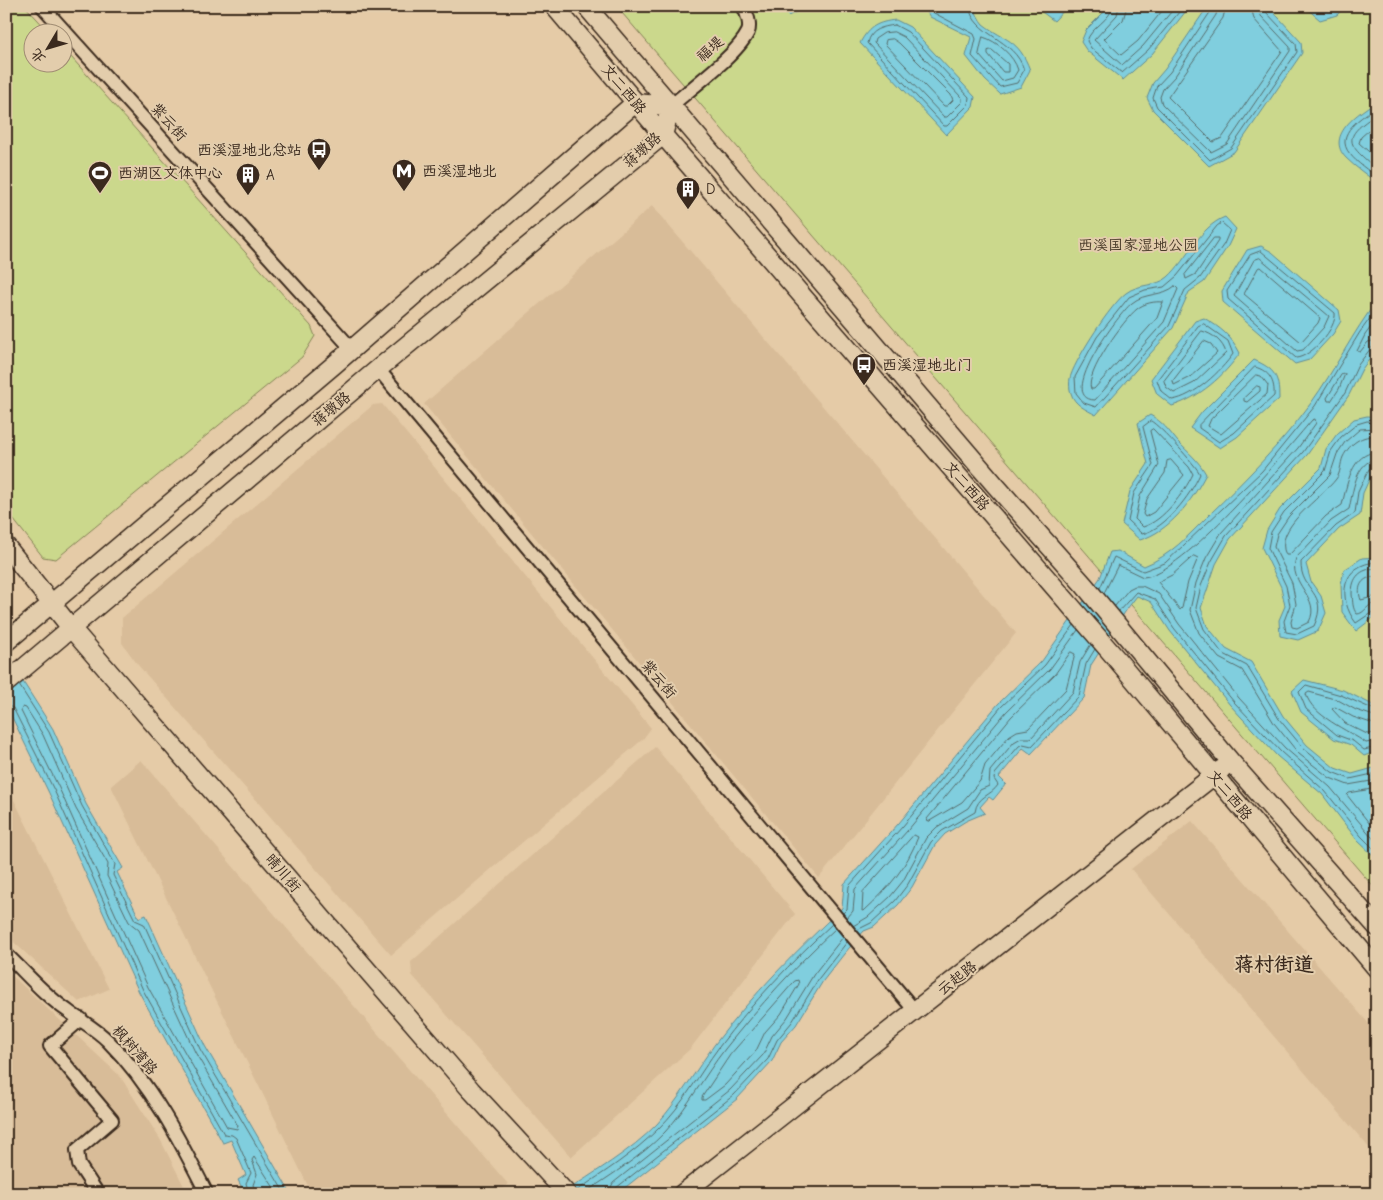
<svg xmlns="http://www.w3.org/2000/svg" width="1383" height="1200" font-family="'Comic Neue','LXGW WenKai TC',sans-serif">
	<rect width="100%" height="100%" fill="#e5cba7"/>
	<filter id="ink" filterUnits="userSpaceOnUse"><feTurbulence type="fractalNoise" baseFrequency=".02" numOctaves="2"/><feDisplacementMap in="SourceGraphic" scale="10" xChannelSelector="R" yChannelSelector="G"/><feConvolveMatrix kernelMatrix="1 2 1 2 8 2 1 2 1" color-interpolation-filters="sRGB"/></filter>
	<g filter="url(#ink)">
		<path fill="#d8bc98" d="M652 206 1016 633 819 878 424 404Z
			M382 404 651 728 643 739 391 955 138 665 122 643V618L373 405Z
			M655 747 795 914 690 1049 571 1157 412 975 411 962Z
			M141 760 508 1184 497 1194H312L111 786Z
			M6 784 109 989 79 1002 6 935Z
			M1192 821 1377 1033V1157L1131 869Z
			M6 970 120 1076 160 1139 188 1194H6Z"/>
		<path fill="#cbd88c" stroke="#838155" d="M6 6H25L49 32H32V62H62L63 48 311 326 315 336 302 357 56 559 43 557 6 510Z
			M616 6H1377V891Z"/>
		<path fill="#80cede" stroke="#648c91" d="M780 6H818L817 10 798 11 788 16Z
			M923 6H973C976 12 979 20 983 24 1006 42 1018 38 1030 70L1021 87 1000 94 985 80 966 56 971 37 930 17Z
			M1034 6H1068L1054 21Z
			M1110 6H1190L1152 54 1123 80 1087 51 1081 42 1086 30Z
			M1208 6H1268L1301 42 1302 53 1234 152 1209 166 1153 110 1147 98 1153 83 1165 69Z
			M1304 6H1345L1337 15 1320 20Z
			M896 20 910 27 975 97 973 107 946 135 860 43C869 26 878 22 896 20Z
			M1377 101V183C1367 175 1355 167 1346 158 1324 135 1360 112 1377 101Z
			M1225 217 1236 229 1228 246 1204 282 1189 292 1173 328 1096 415C1087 410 1074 405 1071 393 1069 389 1069 379 1071 375 1077 357 1111 304 1126 293 1139 283 1157 287 1168 277 1188 259 1199 227 1225 217Z
			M1261 246 1272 252 1339 310 1341 321 1333 334 1309 360 1295 364 1223 302 1222 291 1247 250Z
			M1377 301V349L1362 369 1349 395 1307 455 1230 539 1216 564 1201 608 1207 626 1226 649 1251 662 1283 716 1307 745 1335 768 1352 774 1377 767V859L1357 840 1322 794 1277 756 1230 705 1170 631 1151 602 1137 596 1127 609 1091 665 1084 698 1031 754 1023 748 999 777 1006 784 993 800 989 797 980 807 985 813 966 821 945 834 935 845 912 887 898 905 874 927 864 931 844 954 823 981 796 1025 781 1042 772 1061 737 1099 617 1194H562C594 1172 630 1152 657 1124 679 1100 695 1071 715 1044 752 995 797 950 842 908L844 884 899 823 998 704 1042 661 1100 578 1110 552 1118 551 1144 566C1170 556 1189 535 1209 515 1245 480 1281 444 1311 403 1335 370 1352 333 1377 301Z
			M1204 318C1221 328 1231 336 1240 353 1224 376 1199 398 1172 406L1157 394 1151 379 1195 321Z
			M1254 360C1275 369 1279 376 1279 399L1237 437 1220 448 1190 428 1202 412Z
			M1150 415C1163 422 1169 431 1178 442 1189 453 1198 460 1206 474 1192 501 1170 531 1140 540L1122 524 1130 491 1148 464 1138 423Z
			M1367 416 1377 417V470L1373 471 1363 493 1360 515 1339 529 1306 564 1311 582 1321 596 1326 613 1318 631 1298 640 1280 636 1279 620 1285 606 1281 587 1262 548 1267 530 1280 509 1321 468 1326 449 1337 434 1354 419Z
			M1377 557V609L1373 618 1356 631 1342 612 1341 584 1344 570 1362 558Z
			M6 655 53 729 86 804 123 868 117 872 139 918 146 915 205 1046 291 1194H245L238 1180 246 1175 231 1140 223 1143 139 992 49 793 6 705Z
			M1304 680 1343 690 1377 707V751L1364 756 1351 745 1334 739 1301 712 1292 691Z"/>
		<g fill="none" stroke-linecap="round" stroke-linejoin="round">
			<path stroke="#576c6b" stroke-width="1" d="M929 6 934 13 974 34 976 39 972 56 1000 87 1017 83 1024 70C1015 38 973 36 969 6
				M1113 6C1111 20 1091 27 1087 41L1091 48 1122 73 1148 50 1184 6
				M1119 6 1117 15 1094 40 1122 65 1143 46 1176 6
				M1127 6 1123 20 1104 39 1121 55 1138 41 1166 6
				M1212 6 1211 11 1170 72 1157 86 1153 98 1157 107 1210 160 1231 148 1297 52 1296 44 1266 12 1265 6
				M1218 6 1216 15 1175 76 1163 89 1160 97 1162 104 1211 152 1227 144 1290 51V47L1261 16 1258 6
				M1226 6 1223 18 1168 97 1213 142 1222 138 1282 51 1254 19 1251 6
				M895 25 908 32 969 97 968 105 947 126H944L867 43C870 29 882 27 895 25Z
				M894 32 904 37 962 98V102L947 117H944L874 43 875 39 884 33Z
				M983 37C997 41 1014 56 1018 70L1013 78 1002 81 979 55Z
				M893 39 899 43 951 95 953 100 947 106H944L885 44 886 40Z
				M992 50 1008 64V72H1003L988 54V51Z
				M1377 107C1363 116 1333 134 1350 154 1357 163 1368 170 1377 177
				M1377 114C1340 138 1347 144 1377 169
				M1377 123 1361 137 1359 143 1377 159
				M1222 223 1230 230 1224 244 1200 278 1185 290 1169 326 1096 407 1084 403 1076 393 1075 377 1097 337 1129 297 1145 290 1164 287 1177 276 1217 226Z
				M1214 238H1218V241L1196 274 1186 279 1185 275Z
				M1261 251 1335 313C1337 328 1311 357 1296 358L1228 299 1227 291 1250 255Z
				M1260 258 1329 316 1324 327 1303 350 1297 351 1234 296 1254 260Z
				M1261 267 1320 318 1318 323 1301 342 1244 294 1258 268Z
				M1175 286 1178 289 1164 322 1095 400C1055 399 1120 312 1132 303 1145 292 1162 297 1175 286Z
				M1163 302 1157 318 1094 389H1091C1084 375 1124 319 1137 309 1144 303 1155 301 1163 302Z
				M1377 319 1365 335 1357 351 1360 352 1368 342 1377 340
				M1204 324 1228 341 1233 354C1221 371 1194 397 1172 400L1161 391 1157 380 1198 326Z
				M1202 331C1213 334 1223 342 1226 353L1194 383 1174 393 1166 387 1164 381Z
				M1204 341 1211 344 1217 353 1190 377 1174 385 1173 381Z
				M1377 346 1371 348 1358 365 1345 393 1303 452 1226 536 1211 562 1201 586 1196 608 1204 629 1222 653 1247 666 1279 719 1304 749 1332 772 1350 779 1377 773
				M1255 367C1270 371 1275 382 1274 396L1234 433 1219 442 1199 428V425Z
				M1345 374 1339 389 1331 401H1328L1327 398 1341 375Z
				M1256 375 1261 376 1268 385 1267 394 1221 434 1208 426 1211 419Z
				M1257 386 1260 387V391L1247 402 1244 401V398Z
				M1151 421C1160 426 1196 465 1200 474 1190 496 1166 528 1142 534L1128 521 1134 493 1153 465 1143 427Z
				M1377 422 1367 421 1357 424 1341 437 1331 451 1325 471 1284 512 1271 532 1268 548 1286 586 1290 605 1284 621 1286 632 1297 634 1314 626C1330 592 1300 592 1301 562L1336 526 1355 513 1358 492 1369 469 1377 466
				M1377 428 1360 429 1345 442 1337 454 1330 475 1289 516 1277 534 1274 547 1292 583 1296 604 1291 622 1292 627 1297 628 1309 622C1322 597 1287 584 1296 558L1331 521 1349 509C1353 493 1355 461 1377 459
				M1153 429 1189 467 1193 474C1184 493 1163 521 1143 527L1135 519 1140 496 1159 465 1151 435 1150 431Z
				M1377 436C1362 435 1350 443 1343 457 1340 464 1341 473 1336 479 1322 498 1272 528 1286 555H1289L1326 516 1342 505C1347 485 1351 453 1377 452
				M1171 460 1184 475 1154 512 1145 517 1143 514 1147 499 1165 473 1167 461Z
				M1194 556 1198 558 1188 582 1182 608 1180 610 1158 582 1172 575Z
				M1377 562C1341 564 1337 598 1356 623L1377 609
				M1377 568C1360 569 1352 577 1352 594 1353 602 1352 608 1357 614 1365 614 1367 603 1377 603
				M1377 576C1362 577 1356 586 1361 600L1377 596
				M1100 588 1114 557 1143 571 1165 563 1262 471 1315 406 1360 332 1377 309
				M1104 593 1118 565 1143 577C1183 575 1284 453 1312 420L1315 419 1316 423 1298 448 1221 533 1206 558 1196 583 1190 610 1199 633 1219 658 1242 670 1274 723 1299 754 1330 778 1348 785 1377 780
				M1115 606 1129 589 1135 586H1142L1159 594 1179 624 1239 698 1285 748 1330 787 1377 843
				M1119 611 1136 592 1155 599 1174 628 1234 702 1281 752 1325 791 1361 836 1377 852
				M1071 652 1075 654 1066 689 1028 729 1017 731 1009 736 985 765 980 781 962 802 928 822 927 819 1011 717 1055 674Z
				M19 685 49 732 82 806 115 864 113 875 135 920 144 924 200 1049 285 1194
				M6 705 13 708 54 790 143 990 224 1134 232 1135 236 1138 251 1173 246 1183 249 1194
				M23 707 26 708 43 735 76 809 108 864 107 876 129 922 139 930 195 1052 238 1126 237 1129 227 1127 148 987 59 788 21 711Z
				M1377 711 1341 695 1306 685 1299 692 1306 709 1337 735 1353 741 1364 750 1377 747
				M1377 717 1356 710 1338 700 1309 692 1306 694C1312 716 1348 730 1366 743L1377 741
				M1377 725 1353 717 1335 707 1332 709 1345 723 1367 734 1377 733
				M1377 788 1349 793 1347 795 1377 833
				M914 835 918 837C907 867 888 889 865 910L862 911 863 892Z
				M843 913 847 909 849 886 903 826 1001 707 1045 665 1074 625
				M847 918 853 911 855 889 908 830 1006 712 1050 669 1078 630
				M853 926 868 917 890 897 903 881 926 838 937 827 968 808 980 790 989 786 990 771 1014 742 1021 738H1031L1073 692 1080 662 1091 644
				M857 930 871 923 895 901 908 884 931 842 942 831 975 812C977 796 991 796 998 785L994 779 995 774 1019 746 1023 744 1032 746 1079 696 1086 664 1095 649
				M795 981 798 980 799 984 781 1014 765 1032 756 1051 725 1085 705 1100H702V1097L730 1055Z
				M576 1191C605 1172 634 1153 658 1129 683 1105 699 1074 719 1047 752 1003 792 961 832 924
				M256 1194 253 1185 257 1174 252 1160 254 1157 278 1194
				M583 1194C611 1175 641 1157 665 1132 688 1107 704 1076 725 1049 759 1006 796 965 836 928
				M608 1194 613 1183 730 1090 763 1055 772 1036 787 1018 814 974 843 937
				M614 1194 616 1188 734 1095 768 1059 777 1040 792 1022 819 978 847 942"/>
			<defs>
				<path id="street" d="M42 6 352 349
					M671 106C691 88 737 55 748 32 751 25 747 13 743 6
					M378 369 915 1011
					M6 954C26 973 45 996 68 1011 81 1021 96 1029 108 1041 151 1084 180 1140 207 1194
					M81 1019 50 1046 112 1120 77 1150 79 1165 98 1194"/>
				<path id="secondary" d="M554 6 663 135 1114 656 1377 969
					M586 6 996 486 1084 585 1231 762 1377 927
					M6 546 71 628 471 1090 567 1194
					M6 642 335 364 635 103 671 106
					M6 683 378 369 663 135 671 106
					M682 1194 1222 769"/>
			</defs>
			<use href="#street" stroke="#3b2a1e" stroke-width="16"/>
			<use href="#secondary" stroke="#3b2a1e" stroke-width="21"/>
			<use href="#street" stroke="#e3cdac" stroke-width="12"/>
			<use href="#secondary" stroke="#e3cdac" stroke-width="18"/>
		</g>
	</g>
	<defs>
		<symbol id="bus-pin" viewBox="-11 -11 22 30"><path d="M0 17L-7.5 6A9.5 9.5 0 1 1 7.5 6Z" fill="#3b2a1e" stroke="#e3cdac"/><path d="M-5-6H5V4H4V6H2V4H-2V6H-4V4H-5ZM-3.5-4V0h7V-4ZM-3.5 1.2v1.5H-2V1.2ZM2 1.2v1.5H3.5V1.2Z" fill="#fff"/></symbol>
		<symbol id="metro-pin" viewBox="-11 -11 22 30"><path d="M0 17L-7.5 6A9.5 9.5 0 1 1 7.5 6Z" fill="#3b2a1e" stroke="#e3cdac"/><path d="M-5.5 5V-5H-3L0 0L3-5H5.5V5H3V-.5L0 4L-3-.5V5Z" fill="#fff"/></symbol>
		<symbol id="stadium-pin" viewBox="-11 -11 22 30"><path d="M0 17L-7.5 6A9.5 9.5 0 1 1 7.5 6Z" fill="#3b2a1e" stroke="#e3cdac"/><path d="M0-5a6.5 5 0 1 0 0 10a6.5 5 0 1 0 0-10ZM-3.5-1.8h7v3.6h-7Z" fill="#fff"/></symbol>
		<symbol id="building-pin" viewBox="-11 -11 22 30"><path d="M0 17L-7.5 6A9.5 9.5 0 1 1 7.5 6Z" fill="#3b2a1e" stroke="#e3cdac"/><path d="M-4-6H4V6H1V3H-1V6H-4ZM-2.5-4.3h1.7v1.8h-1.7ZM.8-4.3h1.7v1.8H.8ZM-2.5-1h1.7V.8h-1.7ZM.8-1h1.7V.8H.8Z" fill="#fff"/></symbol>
	</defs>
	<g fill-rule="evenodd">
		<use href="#bus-pin" x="305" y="136" width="28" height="38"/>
		<use href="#metro-pin" x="390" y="157" width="28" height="38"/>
		<use href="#stadium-pin" x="86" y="159" width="28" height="38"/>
		<use href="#building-pin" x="234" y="161" width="28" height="38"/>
		<use href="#building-pin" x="674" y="175" width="28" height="38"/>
		<use href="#bus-pin" x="850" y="351" width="28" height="38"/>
	</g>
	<g text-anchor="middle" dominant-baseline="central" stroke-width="4" stroke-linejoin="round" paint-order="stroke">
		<g font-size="15" fill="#3b2a1e" stroke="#e3cdac">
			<text transform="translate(710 49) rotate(-41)">福堤</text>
			<text transform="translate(624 89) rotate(50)">文二西路</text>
			<text transform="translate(169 122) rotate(48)">紫云街</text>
			<text transform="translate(642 150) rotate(-42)">蒋墩路</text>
			<text transform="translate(331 409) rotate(-40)">蒋墩路</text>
			<text transform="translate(967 486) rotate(49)">文二西路</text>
			<text transform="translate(659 679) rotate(50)">紫云街</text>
			<text transform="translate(1230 795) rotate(50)">文二西路</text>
			<text transform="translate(283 873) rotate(49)">晴川街</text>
			<text transform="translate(957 978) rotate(-38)">云起路</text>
			<text transform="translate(135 1050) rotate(49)">枫树湾路</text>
		</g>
		<g font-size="15" fill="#3b2a1e" stroke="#e3cdac" text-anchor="start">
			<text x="302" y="150" text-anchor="end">西溪湿地北总站</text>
			<text x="422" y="171">西溪湿地北</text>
			<text x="118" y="173">西湖区文体中心</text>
			<text x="266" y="175">A</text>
			<text x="706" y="189">D</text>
			<text x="882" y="365">西溪湿地北门</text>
		</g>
		<g font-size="15" fill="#493b29" stroke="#e3cdac">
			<text x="1138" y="245">西溪国家湿地公园</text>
		</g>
		<g font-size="20" font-weight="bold" fill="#3b2a1e" stroke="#e3cdac">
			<text x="1274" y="964">蒋村街道</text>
		</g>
	</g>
	<rect width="1383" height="1200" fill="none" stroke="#e3cdac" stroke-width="25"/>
	<rect x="12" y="12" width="1358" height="1175" fill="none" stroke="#3b2a1e" stroke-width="2" filter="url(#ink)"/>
	<g transform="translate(48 48) rotate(232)"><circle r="24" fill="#e3cdac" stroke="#a08c73"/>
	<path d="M0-4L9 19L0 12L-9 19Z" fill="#3b2a1e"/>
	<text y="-8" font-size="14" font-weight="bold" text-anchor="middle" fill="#3b2a1e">北</text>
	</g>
</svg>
